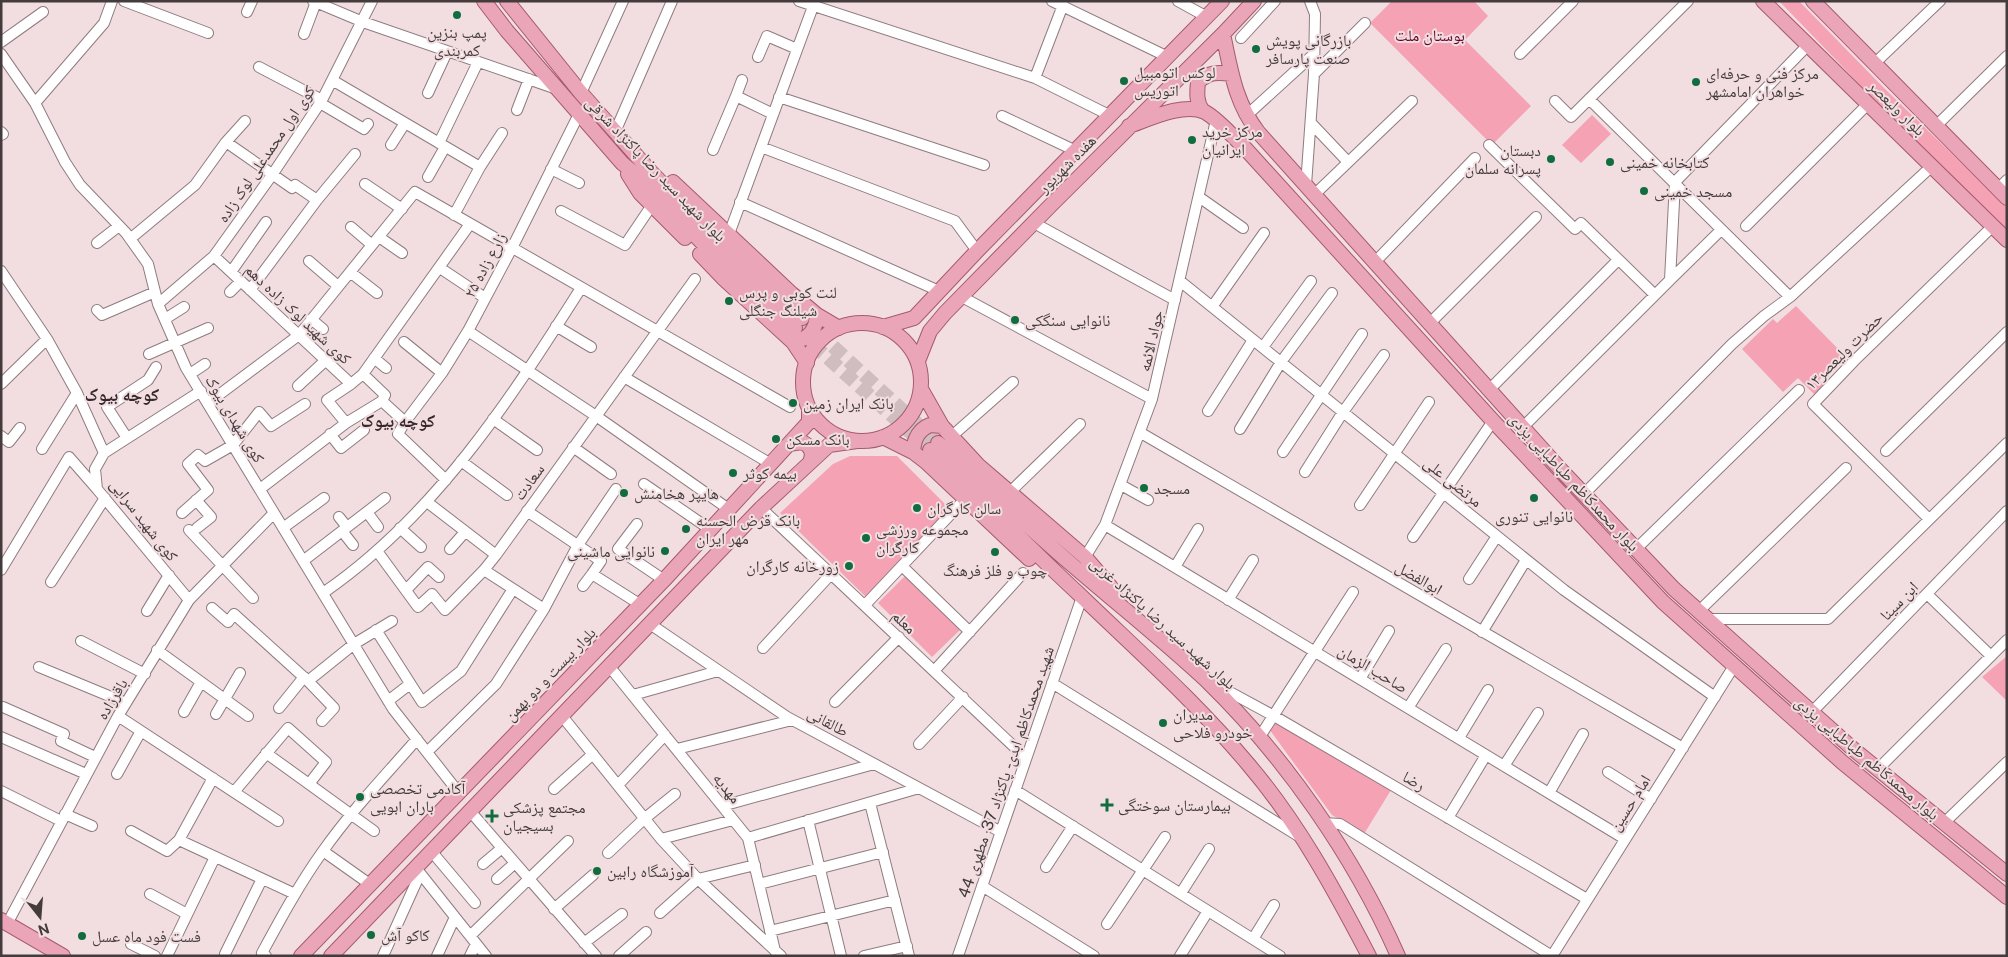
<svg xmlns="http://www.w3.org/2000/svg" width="2008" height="957" font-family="'Public Sans','Noto Naskh Arabic',sans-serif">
	<rect width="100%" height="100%" fill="#f2dee1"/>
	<path fill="#f4a2b4" d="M1392 1H1474L1488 16 1465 40 1531 106 1492 145 1370 23Z
		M1779 1H1799L1885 89 2007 207V231L1869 94Z
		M1592 115 1611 134 1581 163 1562 145Z
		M1796 306 1844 355 1819 380 1827 389 1818 398 1798 378 1783 392 1742 349 1773 319 1777 323Z
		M850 456H897L953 512 866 597 780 513 833 464Z
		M906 575 960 630 932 657 878 603Z
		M2007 656V701L1982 677Z
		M1274 722 1391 790 1364 834 1332 815 1269 729Z"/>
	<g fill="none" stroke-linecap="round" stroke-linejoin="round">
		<path stroke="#cfbdc0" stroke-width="14" stroke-dasharray="14 7" stroke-linecap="butt" d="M802 318 938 443
			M797 330 930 450"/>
		<defs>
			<path id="minor" d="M124 1 208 33
				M313 1 363 22 557 89
				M799 1 1035 78 1111 116
				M1052 1 1168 57
				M1178 1 1207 17
				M247 12 252 1
				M304 34 316 2
				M1241 38 1275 1
				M1 42 43 12
				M1 54 35 103 65 162 80 185 126 233 148 264 158 304 186 368 393 709 459 793
				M1520 54 1573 1
				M758 57 767 36 797 49
				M1875 63 1940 1
				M259 67 322 100
				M1314 74 1365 23
				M1035 78 1063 5
				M332 80 480 167
				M742 80 736 96 773 114
				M428 93 447 52
				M581 93 623 1
				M779 97 984 165
				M1589 99 1790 297
				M1555 101 1571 117 1688 1
				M35 103 104 23 112 1
				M320 103 364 129 368 124
				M517 110 529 79
				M1002 116 1076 151
				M1246 116 1314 54
				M1311 123 1348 162
				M1936 126 2007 56
				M1 132 3 134 1 135
				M615 132 672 1
				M226 142 292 188 295 185 317 200 355 154
				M439 143 478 62
				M391 145 405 123
				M1489 145 1575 229 1581 223 1655 295
				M761 147 955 221 977 251
				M713 150 736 96
				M551 169 579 183
				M428 177 445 147
				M1675 182 1808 45
				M365 184 402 209
				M1306 185 1314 74 1315 14 1310 1
				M1998 189 2007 180
				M1315 194 1412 101
				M1199 197 1243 228
				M740 202 939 291
				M561 211 625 245 652 205
				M454 215 480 167 502 133
				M1034 223 1175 300
				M1746 226 1868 104
				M351 227 372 245
				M729 234 815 1
				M379 237 402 253
				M130 239 195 185 226 142 245 121
				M97 243 119 226
				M214 256 351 384 363 374 385 395 382 401 405 422 398 434 446 480
				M309 261 338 286
				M1375 262 1475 158
				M440 268 485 298
				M1 271 47 339 77 393 104 453 95 469 97 489 189 600
				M231 272 266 222
				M350 272 377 293
				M1670 280 1721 230
				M1180 281 1564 590 1715 697
				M250 290 317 200
				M230 292 241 281
				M962 297 1152 399
				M158 304 214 256 272 175 322 100 372 1
				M1212 307 1264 233
				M97 310 102 315 155 292
				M165 319 184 307
				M311 319 323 329
				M1430 323 1536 217
				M556 326 591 347
				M468 331 596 416 730 510
				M404 342 442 373
				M1263 347 1311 281
				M149 354 208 328
				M374 358 386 368
				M190 374 205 364
				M363 374 470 224
				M624 377 771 464
				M1 384 47 339
				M298 386 326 360
				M1489 390 1618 260
				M208 403 299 335 415 192 790 407
				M1208 411 1253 340
				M493 419 537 450
				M405 422 442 373 468 331 512 248 579 114
				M346 423 327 400 351 384
				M1523 427 1670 280 1675 182
				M1240 429 1281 362 1332 293
				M1141 433 1683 748
				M330 434 341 448 364 430
				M1 436 9 442 20 428
				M952 436 1013 382
				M127 438 107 407 148 380 156 367
				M573 447 611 474
				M42 449 77 393
				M1886 451 2007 332
				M1283 452 1362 334
				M104 453 201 391
				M461 461 507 495
				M1305 472 1343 412 1384 355
				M644 484 711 530
				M1121 485 1148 500
				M260 489 346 423 382 401
				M1010 492 1080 424
				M1584 494 1732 344 1764 316 1790 297 1932 166
				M196 500 211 517 197 528
				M427 502 496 555
				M1360 505 1429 402
				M761 508 1026 758
				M527 511 601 561 592 574 641 605
				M367 512 378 527
				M182 513 208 490 188 464 198 455 205 461 233 445 259 412 271 426 305 404
				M339 517 347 527
				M1929 519 1813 404 1854 361 1993 226
				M637 524 618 549 664 580
				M1105 525 1625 839
				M283 528 324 498
				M400 528 421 547
				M189 530 253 598
				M342 531 353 545
				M1413 537 1493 421
				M450 549 465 532
				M1636 549 1799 390
				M377 551 418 607 432 594 445 610 484 570 496 555 695 279
				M1085 557 1105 525 1152 399 1216 120
				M303 561 385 498
				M902 566 970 632
				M1175 567 1198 529
				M1 570 69 457 97 489
				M484 570 544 609
				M1469 579 1497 536
				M51 582 105 498
				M583 586 592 574
				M406 590 428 567 439 577
				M323 593C434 517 510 400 581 288
				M1927 594 1991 656
				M1228 600 1253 560
				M865 605 965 499
				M212 608 228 622 234 614 308 681 354 644 392 621
				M147 611 169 575
				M1699 611 1846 468
				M1708 619H1828L2007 443
				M650 624 787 717 1001 832
				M376 630 422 702 461 671 513 589
				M1482 632 1526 560
				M81 641 145 674
				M763 648 831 574
				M157 650 248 716
				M609 666 748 838 775 951
				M39 667 126 703
				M934 671 1023 573
				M1360 679 1389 631
				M308 681 334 708 322 721
				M1052 683 1300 837
				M1226 690 1274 716 1587 899
				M633 695 718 671
				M388 701 410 684
				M835 702 899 637
				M3 707 64 734 61 741 95 757
				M279 708 304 677
				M1408 708 1446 649
				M184 712 201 682
				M1812 712 2007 511
				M216 714 240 673
				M118 716 278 821
				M562 716 661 839 698 879 781 956
				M1 737 86 774
				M1259 738 1353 592
				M1459 738 1488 690
				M919 744 963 697
				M677 749 792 720
				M427 752 496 684 544 609 578 545 616 489
				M266 753 374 831
				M1504 766 1538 713
				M1878 769 2007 640
				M1608 772 1651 799
				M117 774 141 731
				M618 785 665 735
				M554 789 593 754
				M1015 790 1280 956
				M1 791 61 821
				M234 792 288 728 326 762 309 784
				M1549 793 1583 734
				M870 803 909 956
				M722 806 874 764
				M470 811 596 956
				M65 814 92 826
				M1448 818 1486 755
				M808 820 841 956
				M1323 823 1340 824 1552 956 1734 666
				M1944 823 2007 762
				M131 831 167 851 179 840 295 894
				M748 838 919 788
				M661 839 733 820
				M179 840 213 778
				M323 851 371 885
				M432 852 475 903
				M608 853 644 819 675 794
				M483 864 502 848
				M1046 867 1073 826
				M416 868 486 956
				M497 879 515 863
				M759 884 883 852
				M982 886 1094 956
				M1181 893 1209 849
				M150 894 187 914
				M554 909 593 875
				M660 913 698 879 755 865
				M7 924 118 716 189 600 274 513
				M1107 924 1165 837
				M770 931 895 900
				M470 936 568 841
				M1253 939 1274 905
				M584 943 622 914
				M131 944 155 956
				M225 954 262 879
				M167 956 215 857
				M266 956 262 953C281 918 300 883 323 851 351 811 385 776 417 739
				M383 956 420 874
				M437 956 455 917
				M470 956 476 944
				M619 956 646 932
				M864 956 907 946
				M958 956 1082 597
				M1180 956 1208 911"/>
			<path id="major" d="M484 1 507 31 622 163 643 181 714 255 795 328
				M507 1 581 93 651 172 724 247 802 318
				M1763 1 2007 240
				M1813 1 2007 198
				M1223 34C1231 71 1235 102 1258 132L1562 471 1674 589 1853 749 2007 874
				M1203 111C1196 103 1197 92 1198 82 1209 72 1217 72 1231 74
				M1129 126C1149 119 1184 102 1205 112 1219 120 1231 135 1243 146L1493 421 1663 602 1842 762 2007 897
				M628 174 640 193 685 238
				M673 182 792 294 817 315 839 328
				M700 254 723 278 793 342 807 363
				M803 382a59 59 0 1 1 118 0a59 59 0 1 1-118 0Z
				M883 327 914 318 977 251 1222 1
				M793 342C809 339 816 330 817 315
				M918 361 930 331 945 313 1051 205 1223 34 1254 1
				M921 389 942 426 978 465 1085 557 1110 586 1115 595
				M883 437 913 452 926 462 1029 559
				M938 443C982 483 1025 524 1070 563 1115 602 1163 640 1207 681 1285 757 1354 856 1398 956
				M789 444 802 442C811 446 814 453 810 462
				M930 450C981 498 1029 548 1080 595 1137 650 1197 703 1248 764 1297 821 1334 889 1369 956
				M913 452C914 439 918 430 930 425L942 426
				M1 920 63 956
				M301 956 664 580 809 422V408
				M331 956 761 508 829 445 857 441"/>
		</defs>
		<use href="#minor" stroke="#8e7c7f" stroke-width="12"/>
		<use href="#major" stroke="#a65a6d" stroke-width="16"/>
		<use href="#minor" stroke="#fff" stroke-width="10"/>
		<use href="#major" stroke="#eaa6b8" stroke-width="14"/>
	</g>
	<g fill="#116c3f" stroke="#f2dee1" stroke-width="2">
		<circle cx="457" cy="15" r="5"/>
		<circle cx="1256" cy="49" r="5"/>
		<circle cx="1124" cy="81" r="5"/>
		<circle cx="1696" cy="82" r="5"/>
		<circle cx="1192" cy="140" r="5"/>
		<circle cx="1551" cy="159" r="5"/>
		<circle cx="1610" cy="162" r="5"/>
		<circle cx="1644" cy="191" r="5"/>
		<circle cx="729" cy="301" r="5"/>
		<circle cx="1015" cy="320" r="5"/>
		<circle cx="793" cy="403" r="5"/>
		<circle cx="776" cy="439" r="5"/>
		<circle cx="733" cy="473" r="5"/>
		<circle cx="1144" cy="488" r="5"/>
		<circle cx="624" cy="493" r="5"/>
		<circle cx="1534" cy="498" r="5"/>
		<circle cx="917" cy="508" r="5"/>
		<circle cx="686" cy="529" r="5"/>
		<circle cx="866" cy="538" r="5"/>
		<circle cx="665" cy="551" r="5"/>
		<circle cx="995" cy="552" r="5"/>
		<circle cx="849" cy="566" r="5"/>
		<circle cx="1163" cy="723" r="5"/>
		<circle cx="360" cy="797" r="5"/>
		<path d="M1104.5 797.5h5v5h5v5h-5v5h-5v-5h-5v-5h5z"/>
		<path d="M489.5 808.5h5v5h5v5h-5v5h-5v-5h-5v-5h5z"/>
		<circle cx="597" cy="871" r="5"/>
		<circle cx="371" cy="935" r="5"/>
		<circle cx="82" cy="936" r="5"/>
	</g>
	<g text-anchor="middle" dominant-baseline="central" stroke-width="4" stroke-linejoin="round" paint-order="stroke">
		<g font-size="16" fill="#433b3c" stroke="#f2dee1" text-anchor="start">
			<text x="457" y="32" text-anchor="middle">پمپ بنزین<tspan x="457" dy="18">کمربندی</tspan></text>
			<text x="1266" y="40">بازرگانی پویش<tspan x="1266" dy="18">صنعت پارسافر</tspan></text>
			<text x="1134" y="72">لوکس اتومبیل<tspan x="1134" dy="18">اتوریس</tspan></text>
			<text x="1706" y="73">مرکز فنی و حرفه‌ای<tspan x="1706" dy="18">خواهران امامشهر</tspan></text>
			<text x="1202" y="131">مرکز خرید<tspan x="1202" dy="18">ایرانیان</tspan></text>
			<text x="1541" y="150" text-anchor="end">دبستان<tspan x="1541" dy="18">پسرانه سلمان</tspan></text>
			<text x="1620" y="162">کتابخانه خمینی</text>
			<text x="1654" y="191">مسجد خمینی</text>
			<text x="739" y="292">لنت کوبی و پرس<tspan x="739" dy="18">شیلنگ‌ جنگلی</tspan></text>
			<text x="1025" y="320">نانوایی سنگکی</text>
			<text x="803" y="403">بانک ایران زمین</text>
			<text x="786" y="439">بانک مسکن</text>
			<text x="743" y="473">بیمه کوثر</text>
			<text x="1154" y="488">مسجد</text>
			<text x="634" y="493">هایپر هخامنش</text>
			<text x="927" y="508">سالن کارگران</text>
			<text x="1534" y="516" text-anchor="middle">نانوایی تنوری</text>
			<text x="696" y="520">بانک قرض الحسنه<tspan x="696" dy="18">مهر ایران</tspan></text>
			<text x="876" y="529">مجموعه ورزشی<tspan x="876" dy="18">کارگران</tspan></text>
			<text x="655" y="551" text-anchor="end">نانوایی ماشینی</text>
			<text x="839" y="566" text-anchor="end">زورخانه کارگران</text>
			<text x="995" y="570" text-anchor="middle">چوب و فلز فرهنگ</text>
			<text x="1173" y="714">مدیران<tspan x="1173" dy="18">خودرو فلاحی</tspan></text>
			<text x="370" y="788">آکادمی تخصصی<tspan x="370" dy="18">باران ابویی</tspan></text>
			<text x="1118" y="805">بیمارستان سوختگی</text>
			<text x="503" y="807">مجتمع پزشکی<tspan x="503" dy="18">بسیجیان</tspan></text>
			<text x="607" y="871">آموزشگاه رابین</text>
			<text x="381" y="935">کاکو آش</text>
			<text x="92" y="936">فست فود ماه عسل</text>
		</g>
		<g font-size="16" fill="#5e0428" stroke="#f2dee1">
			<text x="1430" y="35">بوستان ملت</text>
		</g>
		<g font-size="16" fill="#433b3c" stroke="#f2dee1">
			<text transform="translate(1897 108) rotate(44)">بلوار ولیعصر</text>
			<text transform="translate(266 154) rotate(-56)">کوی اول محمدعلی لوک زاده</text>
			<text transform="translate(1067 164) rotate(-45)">هفده شهریور</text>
			<text transform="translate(656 169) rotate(46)">بلوار شهید سید رضا پاکنژاد شرقی</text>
			<text transform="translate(485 265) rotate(-62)">زارع زاده ۲۵</text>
			<text transform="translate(298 314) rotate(43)">کوی شهید لوک زاده دهم</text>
			<text transform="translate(1151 341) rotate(-77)">جواد الائمه</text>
			<text transform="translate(1844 351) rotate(-45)">حضرت ولیعصر۱۳</text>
			<text transform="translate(235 419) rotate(59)">کوی شهدای بیوک</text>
			<text transform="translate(529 482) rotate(-54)">سعادت</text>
			<text transform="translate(1453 482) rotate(39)">مرتضی علی</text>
			<text transform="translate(1574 482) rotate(47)">بلوار محمدکاظم طباطبایی یزدی</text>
			<text transform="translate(144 520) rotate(52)">کوی شهید سرایی</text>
			<text transform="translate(1419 578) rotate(30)">ابوالفضل</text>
			<text transform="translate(1899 601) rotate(-46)">ابن سینا</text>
			<text transform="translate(904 622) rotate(43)">معلم</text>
			<text transform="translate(1163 623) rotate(42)">بلوار شهید سید رضا پاکنژاد غربی</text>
			<text transform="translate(1373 669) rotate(31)">صاحب الزمان</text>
			<text transform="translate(550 674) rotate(-46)">بلوار بیست و دو بهمن</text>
			<text transform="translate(112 699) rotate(-59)">باقرزاده</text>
			<text transform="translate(828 722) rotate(28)">طالقانی</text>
			<text transform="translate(1867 758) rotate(40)">بلوار محمدکاظم طباطبایی یزدی</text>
			<text transform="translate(1006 772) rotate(-71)">شهید محمدکاظم ابدی- پاکنژاد 37- مطهری 44</text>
			<text transform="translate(1414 781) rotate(30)">رضا</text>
			<text transform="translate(727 788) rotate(51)">مهدیه</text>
			<text transform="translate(1630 803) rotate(-58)">امام حسین</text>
		</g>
		<g font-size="18" font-weight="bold" fill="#37282b" stroke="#f2dee1">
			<text x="122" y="394">کوچه بیوک</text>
			<text x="398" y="420">کوچه بیوک</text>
		</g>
	</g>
	<rect width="2008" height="957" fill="none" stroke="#433b3c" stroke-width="5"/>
	<g transform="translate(40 917) rotate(163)" stroke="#f2dee1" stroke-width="4" paint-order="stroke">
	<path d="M0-4L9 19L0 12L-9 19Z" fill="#433b3c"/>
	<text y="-8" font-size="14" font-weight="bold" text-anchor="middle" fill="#433b3c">N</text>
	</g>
</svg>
